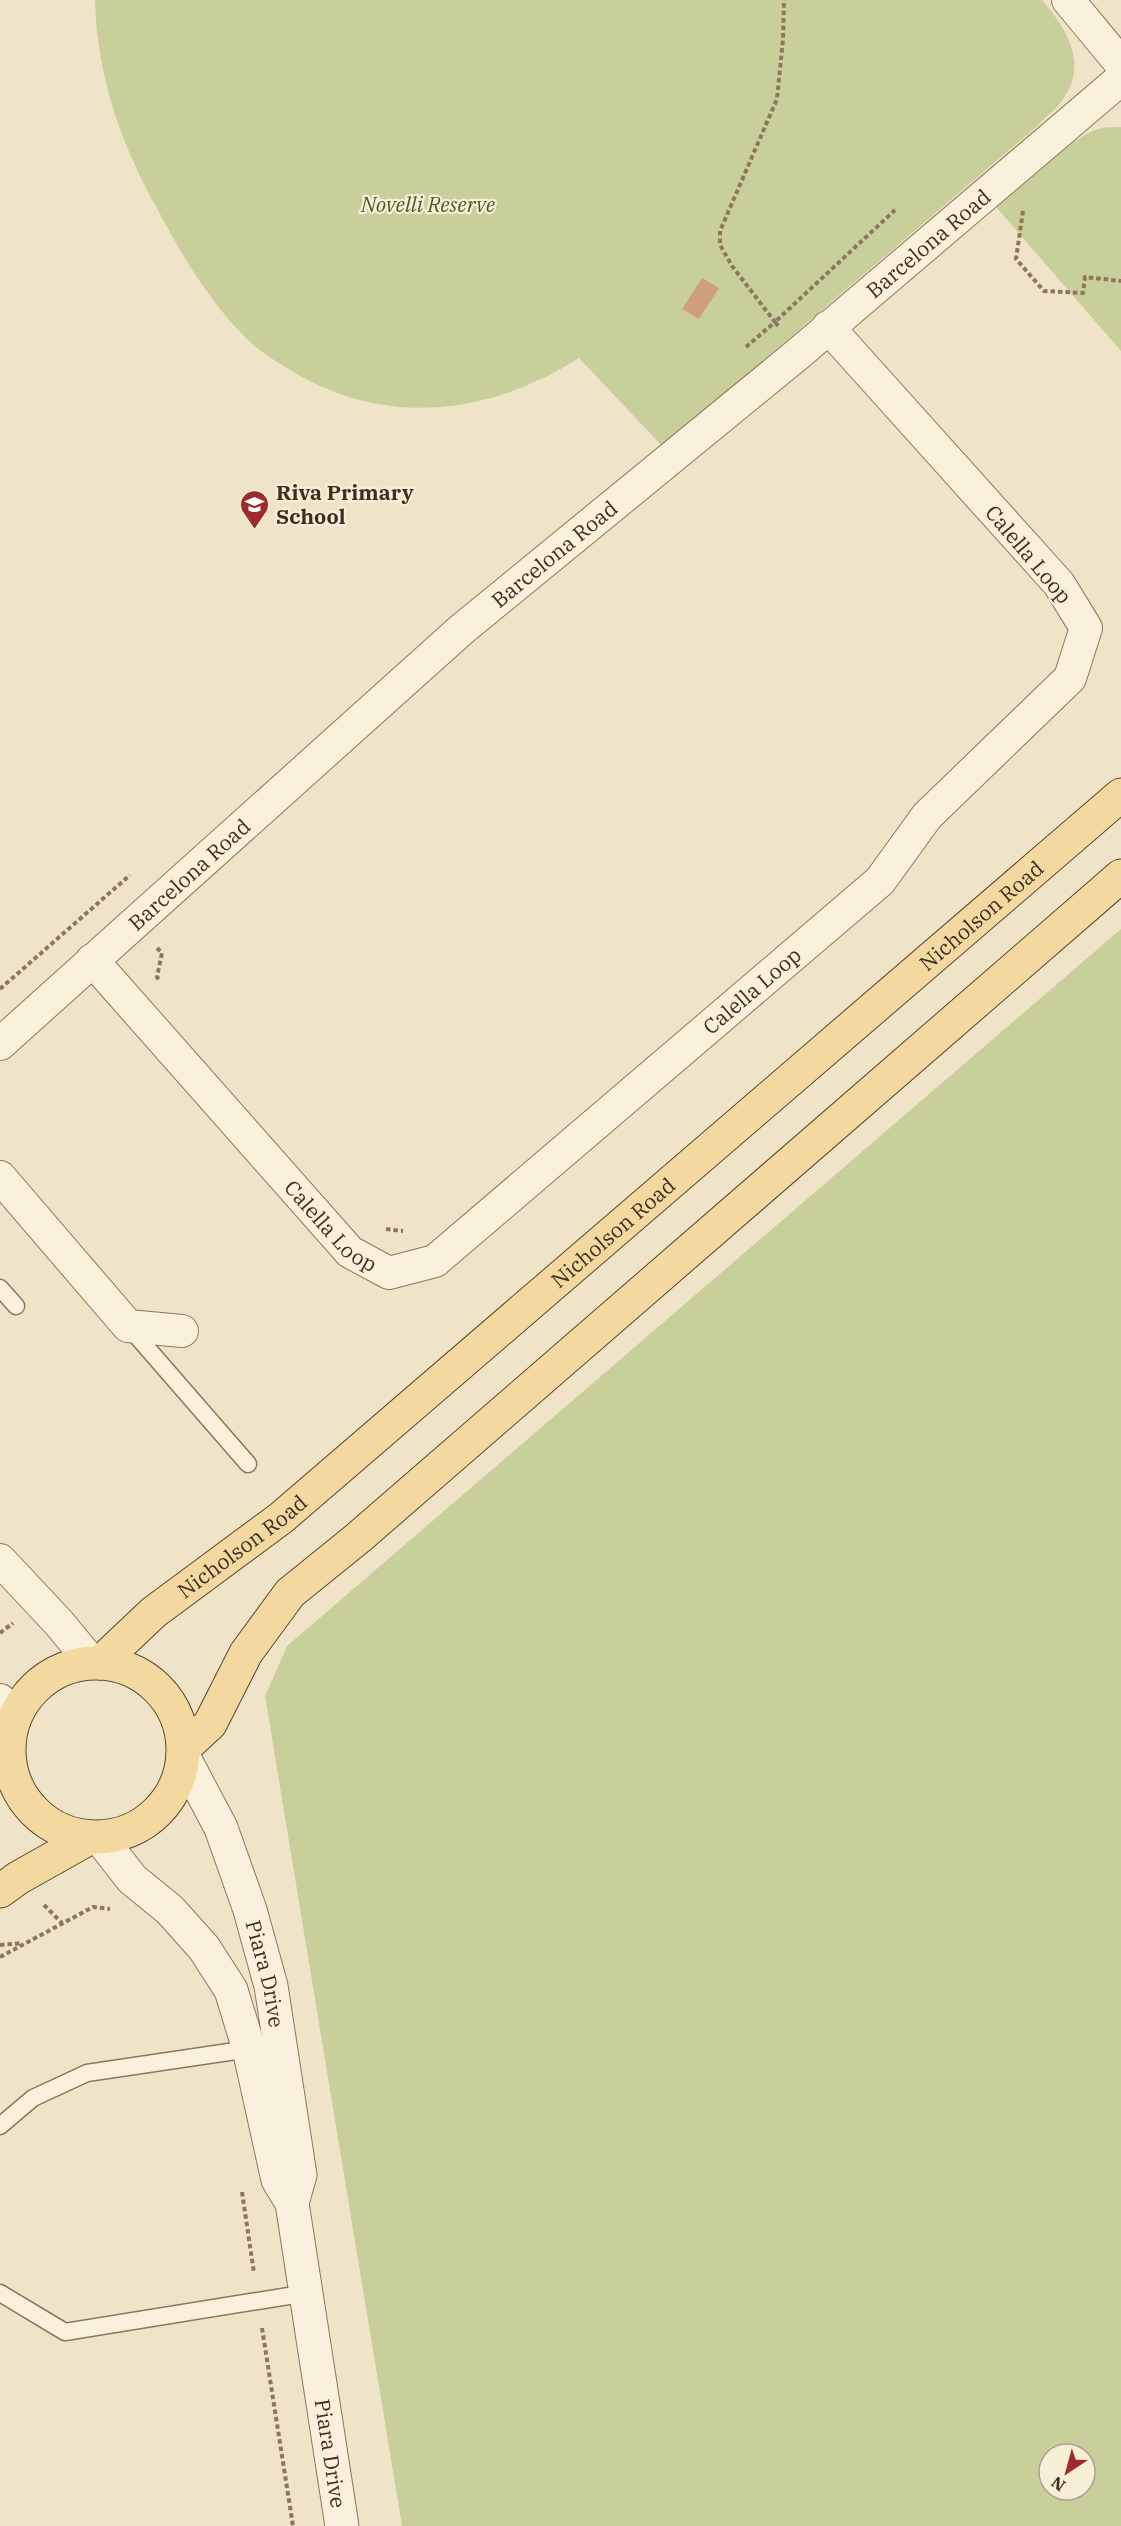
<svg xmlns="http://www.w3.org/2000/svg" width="1121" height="2526" font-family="'IBM Plex Serif',serif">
	<rect width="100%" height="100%" fill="#f0e4c8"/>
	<path fill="#c9cf9b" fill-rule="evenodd" d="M95 0H1042C1069 31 1090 67 1059 105 1052 113 1042 120 1035 128L808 322 665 449 579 358C486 417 381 428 285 367 271 358 256 349 245 337 210 302 183 257 160 214 122 147 97 78 95 0Z
		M1121 127V351L996 207C1023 184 1066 140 1098 129 1105 127 1113 127 1121 127Z
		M1121 929V2526H402L265 1696 287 1646ZM1049 2454H1085V2490H1049Z"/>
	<path fill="#cf9f7d" d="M702 278 719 288 699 319 682 309Z"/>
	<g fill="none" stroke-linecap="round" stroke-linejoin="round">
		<defs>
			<path id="service" d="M0 1288 16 1306
				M128 1326 248 1464
				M0 2126 33 2098 87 2073 249 2049
				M0 2293 65 2332 307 2293"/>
			<g id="minor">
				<path d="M1068 0 1121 64"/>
				<path id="s1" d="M92 960 350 1252 389 1273 435 1261 880 881 927 816 1070 678 1086 628 1059 584 828 327"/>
				<path id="s2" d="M0 1044 461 630 798 354 1121 79"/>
				<path d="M0 1177 128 1326 182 1331"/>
				<path d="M0 1560 59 1623 92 1663"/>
				<path d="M0 1700 9 1739"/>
			</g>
			<g id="tertiary">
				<path id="s3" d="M183 1756 221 1828 250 1910 271 1986 300 2175 292 2203"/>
				<path id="s4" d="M100 1838 132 1879 170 1910 204 1948 231 1990 249 2049 278 2180 292 2203 342 2526"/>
			</g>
			<g id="primary">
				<circle cx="96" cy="1750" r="87"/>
				<path id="s5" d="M100 1663 154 1612 281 1518 1121 795"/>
				<path d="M184 1748 210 1724 246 1653 290 1593 358 1538 1121 876"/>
				<path d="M0 1891 18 1878 91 1837"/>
			</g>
		</defs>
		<use href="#service" stroke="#8d765c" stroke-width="19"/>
		<use href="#minor" stroke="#8d765c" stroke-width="34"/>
		<use href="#tertiary" stroke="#8d765c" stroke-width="35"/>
		<use href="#primary" stroke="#5b4430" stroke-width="35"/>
		<path stroke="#8d765c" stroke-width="4" stroke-dasharray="4.5 3" stroke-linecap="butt" d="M1023 211 1016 259 1044 291 1083 293 1085 277 1121 281
			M778 326 775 322 895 210
			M746 347 775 322 732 266 720 245V231L777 99 783 39 784 0
			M157 948 162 953 157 977 159 980
			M0 989 130 875
			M386 1229 403 1231
			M0 1633 13 1623
			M44 1905 62 1923
			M0 1945 22 1943
			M0 1957 93 1907 110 1909
			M242 2192 254 2273
			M262 2328 293 2526"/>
		<use href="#service" stroke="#faf1dc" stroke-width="16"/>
		<use href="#minor" stroke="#faf1dc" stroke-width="32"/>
		<use href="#tertiary" stroke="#faf1dc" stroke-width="33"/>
		<use href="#primary" stroke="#f3d9a0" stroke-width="33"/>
	</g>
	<defs>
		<symbol id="school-pin" viewBox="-11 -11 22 30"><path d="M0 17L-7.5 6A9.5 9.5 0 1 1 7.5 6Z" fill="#9e2a2b" stroke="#f7eed8"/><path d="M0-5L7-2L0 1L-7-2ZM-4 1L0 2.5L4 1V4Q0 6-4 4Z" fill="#fff"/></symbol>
	</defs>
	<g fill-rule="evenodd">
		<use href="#school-pin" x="238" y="488" width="33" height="45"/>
	</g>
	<g text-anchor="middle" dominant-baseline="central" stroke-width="4.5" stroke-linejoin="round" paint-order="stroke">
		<g font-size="21" font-style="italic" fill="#4d5a26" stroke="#f7eed8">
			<text x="428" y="204">Novelli Reserve</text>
		</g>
		<g font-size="21" fill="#3d2e20" stroke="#f7eed8">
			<text stroke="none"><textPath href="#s2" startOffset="1226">Barcelona Road</textPath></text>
			<text stroke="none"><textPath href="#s2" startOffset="740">Barcelona Road</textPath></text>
			<text transform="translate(1029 554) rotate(50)">Calella Loop</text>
			<text stroke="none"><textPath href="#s2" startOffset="254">Barcelona Road</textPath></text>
			<text stroke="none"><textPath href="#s5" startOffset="1156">Nicholson Road</textPath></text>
			<text stroke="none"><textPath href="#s1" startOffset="898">Calella Loop</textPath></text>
			<text stroke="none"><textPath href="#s1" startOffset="358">Calella Loop</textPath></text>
			<text stroke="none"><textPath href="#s5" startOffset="670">Nicholson Road</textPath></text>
			<text stroke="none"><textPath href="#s5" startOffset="184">Nicholson Road</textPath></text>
			<text stroke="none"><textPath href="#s3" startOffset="234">Piara Drive</textPath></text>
			<text stroke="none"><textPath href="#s4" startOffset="678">Piara Drive</textPath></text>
		</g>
		<g font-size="21" font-weight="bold" fill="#3d2e20" stroke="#f7eed8" text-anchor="start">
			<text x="276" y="492">Riva Primary<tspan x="276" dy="24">School</tspan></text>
		</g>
	</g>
	<g transform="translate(1067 2472) rotate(216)"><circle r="28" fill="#f7eed8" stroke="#ada18e" stroke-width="1.5"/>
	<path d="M0-4.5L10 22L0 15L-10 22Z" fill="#9e2a2b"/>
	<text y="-9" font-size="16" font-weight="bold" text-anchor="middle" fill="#3d2e20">N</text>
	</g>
</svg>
